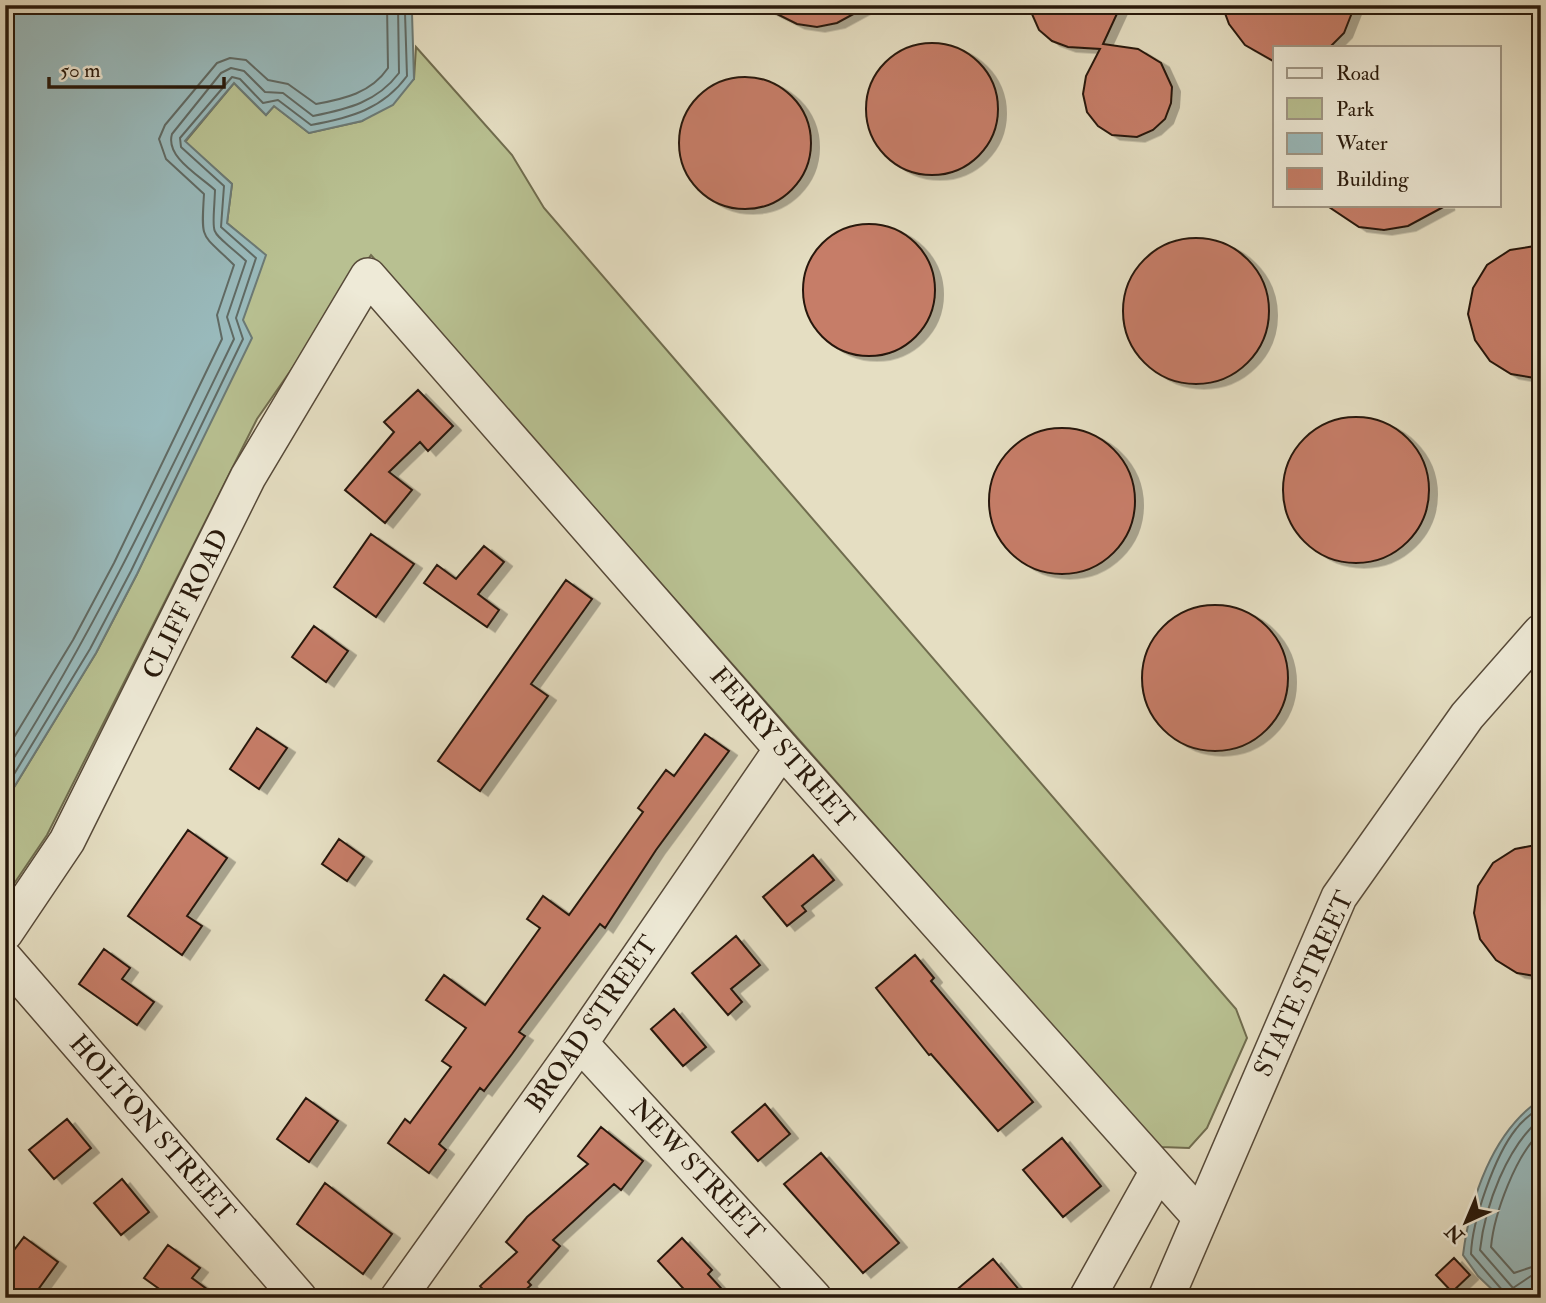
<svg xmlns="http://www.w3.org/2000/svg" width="1546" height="1303" font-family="'IM FELL Double Pica',serif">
	<defs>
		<filter id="shadow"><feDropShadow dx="8" dy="4.5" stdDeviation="0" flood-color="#0004"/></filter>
	</defs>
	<rect width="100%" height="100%" fill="#e5dec2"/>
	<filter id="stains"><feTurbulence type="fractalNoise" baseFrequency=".00286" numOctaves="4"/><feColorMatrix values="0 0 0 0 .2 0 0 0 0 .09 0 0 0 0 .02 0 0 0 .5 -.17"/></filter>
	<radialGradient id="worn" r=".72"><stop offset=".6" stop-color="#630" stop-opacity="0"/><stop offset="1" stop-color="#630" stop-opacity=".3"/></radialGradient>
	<path fill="#b8c091" stroke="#706c4e" stroke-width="2" d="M416 47 512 155 544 208 1236 1009 1247 1038 1207 1128 1189 1148 1161 1147 1149 1136 371 255 257 419 47 835 5 897V802L96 653 137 574 181 480 265 255 227 223 232 184 185 142 234 83 266 115 274 106 309 133 362 121 414 79Z"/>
	<path fill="#99babc" stroke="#6c7a75" stroke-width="2" d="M5 5H417L412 13 414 79 393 105 362 121 309 133 274 106 266 115 234 83 185 141 232 184 227 223 266 255 243 320 252 338 137 574 96 653 5 802Z
		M1541 1099V1289L1521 1298H1501L1478 1276 1463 1255C1470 1199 1492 1132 1541 1099Z"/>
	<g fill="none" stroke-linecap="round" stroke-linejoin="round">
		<path stroke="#606a64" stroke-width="2" d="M5 752 73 640 114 563 222 339 217 315 234 265C201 232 201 243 204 194L166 159 159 139 165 125 217 63 230 58 246 60 268 80 288 84 316 104C344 99 371 93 388 68L387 5
			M5 772C93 634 163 486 234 339L227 317 246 261C207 225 213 243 215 190 200 176 165 157 172 134L221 73 231 68 244 71 265 92 283 93 313 116C348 109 377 102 399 73L398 5
			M5 789 90 649 131 571 243 339 236 318 256 258 221 227 224 186 181 147 180 138 232 77 240 79 263 103 278 100 311 125C350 118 383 109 407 76L405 13 409 5
			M1541 1118C1507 1147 1485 1205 1480 1250L1513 1288 1531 1276 1541 1274
			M1541 1132C1516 1154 1494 1214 1491 1247L1514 1273 1541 1264
			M1505 1298 1503 1291 1471 1254C1472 1221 1495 1155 1516 1129 1522 1121 1532 1113 1541 1107"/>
	</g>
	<path fill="#c67d67" stroke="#28190b" stroke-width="2" filter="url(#shadow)" d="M759 5H870L837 23 817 27 797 24Z
		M1028 5H1121L1103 44 1138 49 1161 63 1172 87 1171 103 1165 119 1153 130 1137 137 1112 135 1098 126 1087 112 1083 94 1086 76 1100 49 1068 47 1052 41 1039 30Z
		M1222 5H1355L1344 33 1330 47H1275V62L1245 45 1229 24Z
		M866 109a66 66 0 1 1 132 0a66 66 0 1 1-132 0Z
		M679 143a66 66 0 1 1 132 0a66 66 0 1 1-132 0Z
		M1326 205H1447L1408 226 1384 230 1359 227Z
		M803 290a66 66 0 1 1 132 0a66 66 0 1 1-132 0Z
		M1123 311a73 73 0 1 1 146 0a73 73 0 1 1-146 0Z
		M1541 245V379L1511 374 1490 361 1475 340 1468 314 1473 288 1487 265 1510 250Z
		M418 390 453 426 428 451 420 442 389 472 412 490 385 523 345 490 394 432 384 422Z
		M1283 490a73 73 0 1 1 146 0a73 73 0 1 1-146 0Z
		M989 501a73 73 0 1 1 146 0a73 73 0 1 1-146 0Z
		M371 534 414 564 376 617 334 587Z
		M484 546 504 562 478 594 499 610 487 627 424 583 437 565 456 579Z
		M566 580 592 599 531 684 548 696 480 791 438 761Z
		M1142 678a73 73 0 1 1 146 0a73 73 0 1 1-146 0Z
		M314 626 348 651 326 682 292 657Z
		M257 728 287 748 259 789 230 769Z
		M705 734 729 751 656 850 605 928 600 924 519 1032 525 1036 512 1054 484 1091 480 1088 439 1144 446 1150 429 1173 388 1143 405 1119 410 1123 451 1067 442 1061 466 1028 426 1000 444 975 485 1005 540 928 527 919 543 896 569 915 643 812 638 808 666 770 674 776Z
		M188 830 227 858 187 916 202 926 182 955 128 916Z
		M339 839 364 857 347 881 322 864Z
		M1541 844V977L1517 973 1496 960 1480 939 1474 913 1478 886 1493 863 1515 849Z
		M813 855 834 880 802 906 806 911 787 926 763 897Z
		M736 936 760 965 731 989 742 1002 728 1015 692 973Z
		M104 949 130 968 122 979 154 1002 137 1025 79 984Z
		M915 955 934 978 931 981 1033 1102 998 1131 931 1054 929 1055 876 988Z
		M674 1009 706 1047 683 1066 651 1029Z
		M306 1098 338 1121 309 1162 277 1139Z
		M765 1104 790 1134 758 1161 732 1132Z
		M67 1119 91 1148 54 1179 29 1150Z
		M601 1127 643 1161 621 1190 614 1184 553 1240 560 1246 528 1282 531 1285 517 1298H490L480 1286 517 1252 506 1242 527 1217 588 1164 578 1156Z
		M1062 1138 1101 1186 1063 1217 1023 1170Z
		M821 1153 899 1243 863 1273 784 1184Z
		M122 1179 149 1212 121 1235 94 1203Z
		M325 1183 392 1234 363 1274 297 1224Z
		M24 1237 58 1262 32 1298H5V1262Z
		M682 1238 712 1270 708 1274 730 1298H692L658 1261Z
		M168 1245 200 1268 192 1278 219 1298H172L144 1278Z
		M1454 1258 1470 1275 1452 1292 1436 1275Z
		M993 1259 1026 1298H947Z"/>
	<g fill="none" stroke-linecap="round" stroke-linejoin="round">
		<defs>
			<path id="minor" d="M5 933 67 841 248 477 368 276 782 749 1200 1217
				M5 959 299 1298
				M580 1043 814 1298
				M398 1298 580 1043 782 749
				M1087 1298 1158 1171
				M1166 1298 1339 897 1467 716 1541 632"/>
		</defs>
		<use href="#minor" stroke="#574a39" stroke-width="38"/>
		<use href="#minor" stroke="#eeead7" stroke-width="35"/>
	</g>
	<g text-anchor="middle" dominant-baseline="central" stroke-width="5" stroke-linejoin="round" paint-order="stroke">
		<g font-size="26" fill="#28190b" stroke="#eeead7">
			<text transform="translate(186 604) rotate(-64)">CLIFF ROAD</text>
			<text transform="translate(782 748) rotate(49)">FERRY STREET</text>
			<text transform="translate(1304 984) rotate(-65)">STATE STREET</text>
			<text transform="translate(592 1024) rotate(-55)">BROAD STREET</text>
			<text transform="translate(152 1128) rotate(49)">HOLTON STREET</text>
			<text transform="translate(697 1170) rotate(47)">NEW STREET</text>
		</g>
	</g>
	<rect width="1546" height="1303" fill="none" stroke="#e5dec2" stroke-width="28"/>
	<rect x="7" y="7" width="1532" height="1289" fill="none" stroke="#28190b" stroke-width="3.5"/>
	<rect x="14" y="14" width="1518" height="1275" fill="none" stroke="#28190b" stroke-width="2"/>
	<rect x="1273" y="46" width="228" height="161" fill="#eeead7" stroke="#9f9685" stroke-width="2"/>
	<rect x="1287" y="68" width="35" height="10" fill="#eeead7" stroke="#9f9685" stroke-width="2"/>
	<text x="1336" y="80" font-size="21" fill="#28190b">Road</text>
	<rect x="1287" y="98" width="35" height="21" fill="#b8c091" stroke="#9f9685" stroke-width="2"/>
	<text x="1336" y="116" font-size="21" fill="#28190b">Park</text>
	<rect x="1287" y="133" width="35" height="21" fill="#99babc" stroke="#9f9685" stroke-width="2"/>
	<text x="1336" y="150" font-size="21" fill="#28190b">Water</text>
	<rect x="1287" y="168" width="35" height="21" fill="#c67d67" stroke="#9f9685" stroke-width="2"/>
	<text x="1336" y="186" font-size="21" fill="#28190b">Building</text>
	<g transform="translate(1466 1222) rotate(224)" stroke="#eeead7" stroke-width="5" paint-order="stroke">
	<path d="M0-5L12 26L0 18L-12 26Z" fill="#28190b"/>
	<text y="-10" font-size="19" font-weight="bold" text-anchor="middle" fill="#28190b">N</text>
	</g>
	<path d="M49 77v10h175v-10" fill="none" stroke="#28190b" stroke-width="3.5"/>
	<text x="60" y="77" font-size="21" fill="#28190b" stroke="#eeead7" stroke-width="5" paint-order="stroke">50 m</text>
	<rect width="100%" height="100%" filter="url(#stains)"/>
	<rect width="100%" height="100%" fill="url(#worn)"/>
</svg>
